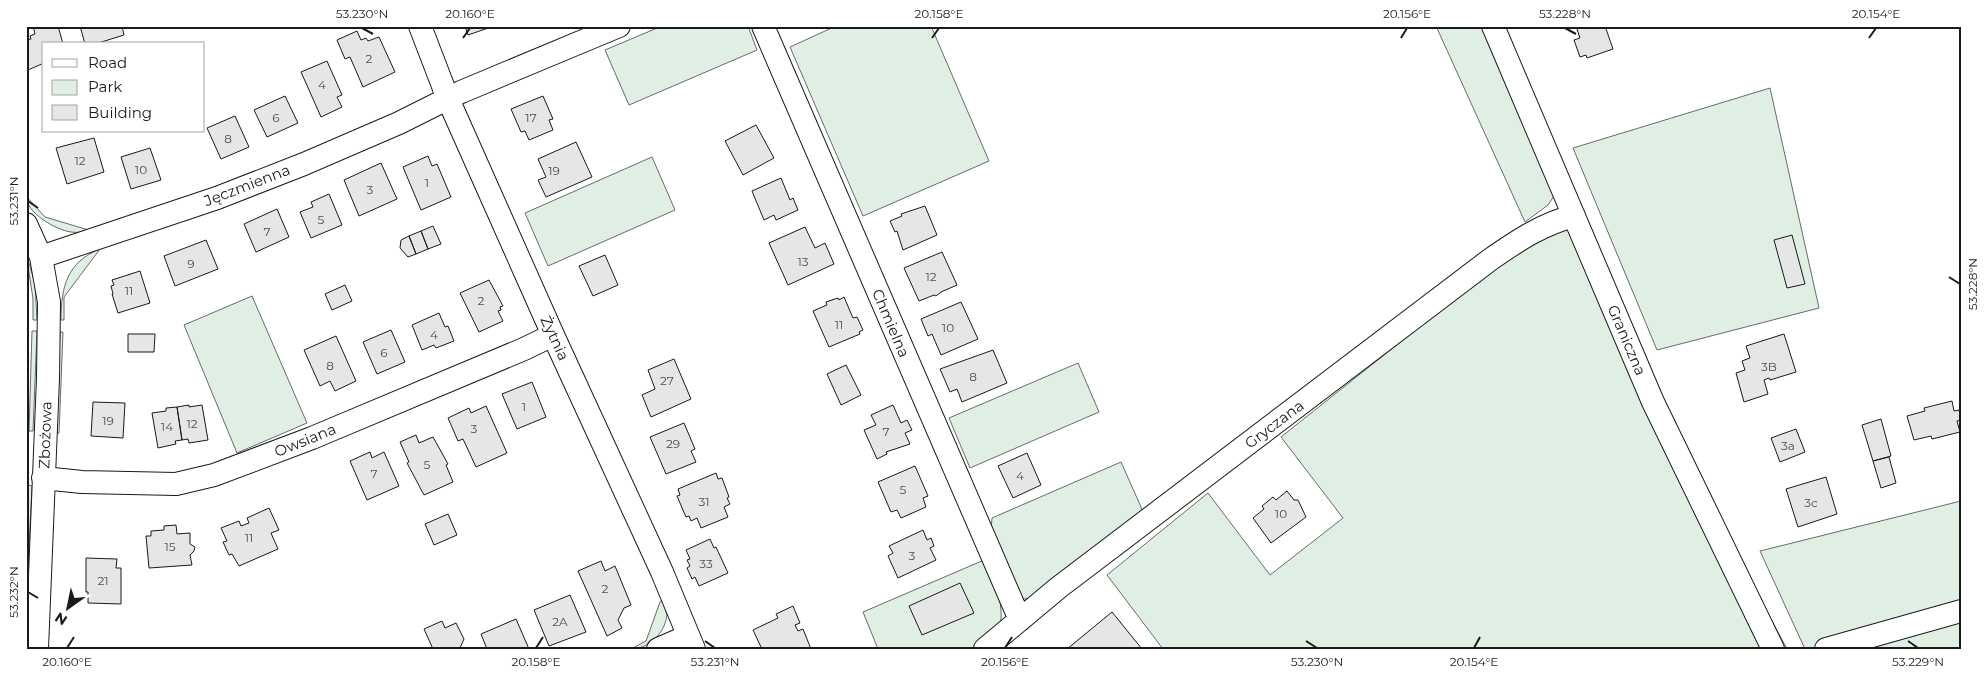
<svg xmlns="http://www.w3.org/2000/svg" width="1987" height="675" font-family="Montserrat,sans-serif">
	<rect width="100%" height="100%" fill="#fff"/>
	<path fill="#e0efe3" stroke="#6a6a6a" d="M662 26H748L757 50 629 105 605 50Z
		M836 26H931L989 161 863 216 790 47Z
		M1436 26H1493L1554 196 1548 205 1525 222Z
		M1770 88 1819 308 1657 350 1573 148Z
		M652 157 675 210 548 266 525 213Z
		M26 196 45 217 92 231C85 232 78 233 71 232 56 230 26 213 26 196Z
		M1559 221H1571L1748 576 1787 649H1163L1107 575 1208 493 1270 575 1343 518 1281 437 1457 297Z
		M100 249 64 297V320H61C61 287 67 262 100 249Z
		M26 253 35 284 37 320H33V299Z
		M252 296 307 423 237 453 184 325Z
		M32 331H37L33 431H29Z
		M60 332H63L59 433H56Z
		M1078 363 1099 412 970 468 949 418Z
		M1121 462 1145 516 1030 598 1024 599 1016 593 991 531 992 518Z
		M28 485 32 486 26 608Z
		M1961 501V649H1805L1760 551Z
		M984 560C993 581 1003 598 1001 621L971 649H878L863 612Z
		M663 600C665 607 668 614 666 620 662 636 647 649 631 649L646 641 660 602Z"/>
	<path fill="#e6e6e6" stroke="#1a1a1a" d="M33 26H58L63 44H44V63L28 70 26 40 31 39 30 36 35 34Z
		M80 26H122L124 35 95 44H85Z
		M465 26H494L468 35Z
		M1576 26H1605L1613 49 1587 58 1586 55 1580 57 1574 40 1580 38Z
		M357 31 361 40 366 38 368 41 379 37 395 72 363 87 350 57 345 59 337 40Z
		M327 61 342 95 337 97 342 107 321 117 301 72Z
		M285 96 298 123 267 137 254 110Z
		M543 96 553 119 549 120 553 130 529 140 525 131 521 132 511 109Z
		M235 116 249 147 221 159 207 128Z
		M756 125 774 158 743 175 725 141Z
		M94 138 104 172 67 184 56 148Z
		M576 142 592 177 546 197 538 180 546 177 538 159Z
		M150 148 161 180 131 189 121 157Z
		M428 156 432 166 437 164 451 197 421 210 403 167Z
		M381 163 397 199 359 216 344 180Z
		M781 178 790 200 793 198 798 210 776 220 774 215 764 220 752 191Z
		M329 194 342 225 311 238 300 212 313 207 311 202Z
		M925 206 937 235 903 250 897 231 895 232 890 221 902 216 901 214Z
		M277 209 289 237 256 252 244 224Z
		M433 226 441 244 428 249 421 231Z
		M805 227 815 248 825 243 834 264 788 285 769 243Z
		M421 231 428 249 416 254 409 236Z
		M1792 235 1805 284 1787 288 1774 240Z
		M409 236 416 254 408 257 400 248 401 240Z
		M206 240 218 269 175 286 164 256Z
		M942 252 957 285 941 292 936 296 934 295 919 301 904 268Z
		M605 255 618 285 593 296 579 266Z
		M140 271 150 303 118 313 112 294H113L111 286 114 285 112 280Z
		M489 280 503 306 500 307 501 310 498 311 503 321 479 332 460 293Z
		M345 285 352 301 332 310 325 294Z
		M844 297 853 318 857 317 863 330 859 332 860 334 829 347 813 311 827 305 826 302 838 298 839 300Z
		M961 302 978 339 941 355 932 334 928 336 921 319Z
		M439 313 445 327 448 326 454 341 436 348 434 345 422 350 412 325Z
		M391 330 405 362 377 374 363 342Z
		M128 334H155L154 352H128Z
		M1784 334 1796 372 1770 380 1769 378 1764 380 1768 394 1744 402 1736 373 1745 370 1742 361 1750 358 1746 346Z
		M336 336 356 381 335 391 330 381 320 386 304 350Z
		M993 350 1007 383 962 402 957 389 950 392 940 369Z
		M674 359 691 399 651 417 642 395 655 389 648 370Z
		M846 365 861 395 841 405 827 374Z
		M532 382 546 417 517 429 502 394Z
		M1952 401 1954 411 1959 410 1961 420 1957 421 1960 432 1932 439 1931 436 1914 440 1907 416 1925 411 1924 408Z
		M93 402 125 403 123 438 91 436Z
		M189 405V407L202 405 208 440 189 443 188 439 182 440 177 407Z
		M893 405 901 423 907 420 912 430 905 433 910 444 886 452 887 454 877 459 864 430 876 425 871 415Z
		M486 406 507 453 476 467 463 439 458 441 448 418 469 408 471 413Z
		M177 407 182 440 175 441 176 444 158 448 152 413 166 411V408Z
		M1881 419 1891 456 1873 461 1862 425Z
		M684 423 695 449 691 451 696 462 666 474 650 437Z
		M1796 429 1805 452 1780 462 1771 438Z
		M416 435 419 443 433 437 448 464 446 465 453 482 424 495 407 463 409 462 400 442Z
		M370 452 372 458 384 452 399 486 367 500 350 461Z
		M1027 453 1041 485 1013 498 998 466Z
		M1889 457 1896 483 1881 488 1873 461Z
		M915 466 928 496 923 498 926 507 901 518 897 510 891 512 878 482Z
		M716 473 718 479 722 478 729 497 727 498 730 504 724 507 728 517 701 528 697 518 691 521 689 516 686 517 677 496 680 495 678 489Z
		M1826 477 1837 514 1798 527 1786 489Z
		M1287 491 1294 500H1298L1306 517 1271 543 1253 518 1264 509 1262 506 1273 497 1276 500Z
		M269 508 279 530 271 533 278 549 239 566 232 554 229 555 223 542 227 541 221 528 239 521 241 526 249 523 247 518Z
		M448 514 457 535 434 545 425 524Z
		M176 525 177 534 190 533V544L195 547 194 551 190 555 192 565 149 568 146 536H151V531L164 530V526Z
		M923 530 927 540 931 538 934 546 930 548 936 560 898 578 888 556 893 553 889 546Z
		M710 539 714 548 716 547 728 573 699 586 695 577 692 579 687 568 690 566 687 560 690 559 686 550Z
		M86 558 117 559 116 568H121V604L88 603V592H86Z
		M601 561 605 571 615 566 631 605 624 608 618 620 622 628 607 636 578 571Z
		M960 583 974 613 922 635 909 606Z
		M570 595 586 632 549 646 534 610Z
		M793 606 800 623 795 625 798 631 803 629 811 649H758L761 647 753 630 778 618 776 614Z
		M1112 612 1142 649H1067Z
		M516 619 529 649H487L481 634Z
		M442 621 445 628 456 623 464 639 460 648 433 649 424 629Z"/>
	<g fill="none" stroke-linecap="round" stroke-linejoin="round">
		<defs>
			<path id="minor" d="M420 26 448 99 553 335 662 572 694 649
				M763 26 1020 620
				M1493 26 1653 402 1773 649
				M26 224 41 257 49 302 48 378 37 649
				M41 257 217 198 304 164 399 123 461 92 619 26
				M43 478 82 482 176 484 214 475 312 438 524 349 553 335
				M658 649 688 636
				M985 649 1058 588 1491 259C1517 241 1542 224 1574 216
				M1826 649 1961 611"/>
		</defs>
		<use href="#minor" stroke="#1a1a1a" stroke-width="24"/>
		<use href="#minor" stroke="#fff" stroke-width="22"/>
	</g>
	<path fill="none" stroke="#1a1a1a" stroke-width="2" d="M362 28 373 34M1565 28 1576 34M463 38 470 28M932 38 939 28M1401 38 1407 28M1869 38 1876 28M28 201 38 208M1949 277 1960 284M28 592 38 598M705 641 715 648M1306 641 1317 648M1908 641 1918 648M67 648 74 637M536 648 543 637M1005 648 1012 637M1474 648 1480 637"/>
	<g text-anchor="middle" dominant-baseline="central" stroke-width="4" stroke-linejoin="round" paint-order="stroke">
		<g font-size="12" fill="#4d4d4d">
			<text x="369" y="58">2</text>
			<text x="322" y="84">4</text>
			<text x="276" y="117">6</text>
			<text x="531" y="117">17</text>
			<text x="228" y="138">8</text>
			<text x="80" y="160">12</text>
			<text x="141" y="169">10</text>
			<text x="554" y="170">19</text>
			<text x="427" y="182">1</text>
			<text x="370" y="189">3</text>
			<text x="321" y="219">5</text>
			<text x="267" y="231">7</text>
			<text x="803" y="261">13</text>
			<text x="191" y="263">9</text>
			<text x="931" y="276">12</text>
			<text x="129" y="290">11</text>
			<text x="481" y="300">2</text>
			<text x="839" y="324">11</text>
			<text x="948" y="327">10</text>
			<text x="434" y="334">4</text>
			<text x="384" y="352">6</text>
			<text x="330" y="365">8</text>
			<text x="1769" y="366">3B</text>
			<text x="973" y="376">8</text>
			<text x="667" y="380">27</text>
			<text x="524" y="406">1</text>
			<text x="108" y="420">19</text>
			<text x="192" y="423">12</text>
			<text x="167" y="426">14</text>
			<text x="474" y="428">3</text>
			<text x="886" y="431">7</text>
			<text x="673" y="443">29</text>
			<text x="1788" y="445">3a</text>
			<text x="427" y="464">5</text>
			<text x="374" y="473">7</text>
			<text x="1020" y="475">4</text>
			<text x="903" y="489">5</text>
			<text x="704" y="501">31</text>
			<text x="1811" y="502">3c</text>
			<text x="1281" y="513">10</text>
			<text x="249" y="537">11</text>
			<text x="170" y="546">15</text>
			<text x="912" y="555">3</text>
			<text x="706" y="563">33</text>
			<text x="103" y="580">21</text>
			<text x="605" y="588">2</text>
			<text x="560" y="621">2A</text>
		</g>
		<g font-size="15" fill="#1a1a1a" stroke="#fff">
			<text transform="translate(247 185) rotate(-21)">Jęczmienna</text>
			<text transform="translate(891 323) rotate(67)">Chmielna</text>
			<text transform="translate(555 338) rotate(65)">Żytnia</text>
			<text transform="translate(1627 340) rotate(67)">Graniczna</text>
			<text transform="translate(1274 424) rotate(-37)">Gryczana</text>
			<text transform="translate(45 435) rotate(-88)">Zbożowa</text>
			<text transform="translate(305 440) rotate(-22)">Owsiana</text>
		</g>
	</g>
	<rect width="1987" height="675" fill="none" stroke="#ffffff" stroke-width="55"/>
	<rect x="42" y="42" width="162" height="90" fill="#ffffff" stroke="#a3a3a3"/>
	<rect x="52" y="59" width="25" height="8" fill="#ffffff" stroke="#a3a3a3"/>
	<text x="88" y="68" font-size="15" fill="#1a1a1a">Road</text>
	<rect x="52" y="80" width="25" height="15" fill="#e0efe3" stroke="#a3a3a3"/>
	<text x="88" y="92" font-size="15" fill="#1a1a1a">Park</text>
	<rect x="52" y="105" width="25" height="15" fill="#e6e6e6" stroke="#a3a3a3"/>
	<text x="88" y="118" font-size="15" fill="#1a1a1a">Building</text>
	<g transform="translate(68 608) rotate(213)" stroke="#ffffff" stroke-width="4" paint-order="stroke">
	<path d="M0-4L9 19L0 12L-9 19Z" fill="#1a1a1a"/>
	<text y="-8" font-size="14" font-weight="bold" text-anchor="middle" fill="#1a1a1a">N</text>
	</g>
	<rect x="28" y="28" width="1932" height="620" fill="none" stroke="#1a1a1a" stroke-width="2"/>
	<g font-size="12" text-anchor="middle" fill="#1a1a1a">
		<text x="362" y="18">53.230°N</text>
		<text x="470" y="18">20.160°E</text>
		<text x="939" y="18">20.158°E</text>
		<text x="1407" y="18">20.156°E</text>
		<text x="1565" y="18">53.228°N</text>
		<text x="1876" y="18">20.154°E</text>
		<text transform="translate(14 201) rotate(-90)" y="4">53.231°N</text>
		<text transform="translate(1973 284) rotate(-90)" y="4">53.228°N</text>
		<text transform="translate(14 592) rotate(-90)" y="4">53.232°N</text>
		<text x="67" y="666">20.160°E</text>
		<text x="536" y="666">20.158°E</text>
		<text x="715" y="666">53.231°N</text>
		<text x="1005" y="666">20.156°E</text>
		<text x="1317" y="666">53.230°N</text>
		<text x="1474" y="666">20.154°E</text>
		<text x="1918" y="666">53.229°N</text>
	</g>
</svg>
